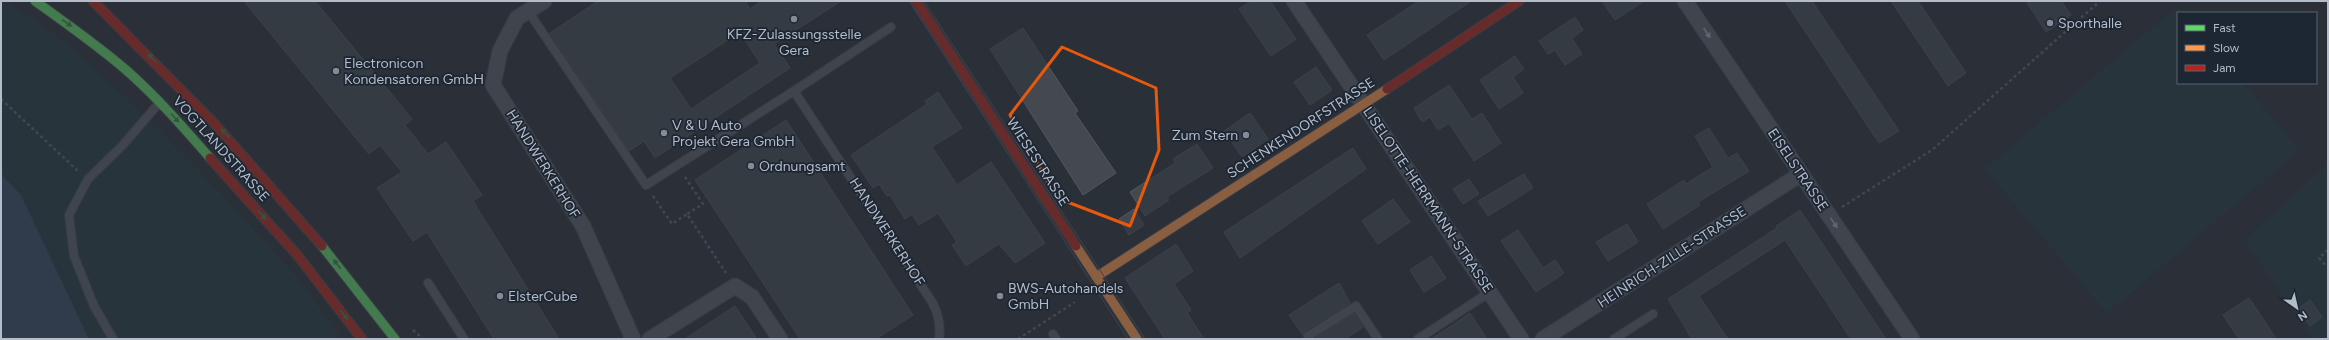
<svg xmlns="http://www.w3.org/2000/svg" width="2329" height="340" font-family="Figtree,sans-serif">
	<rect width="100%" height="100%" fill="#2a3038"/>
	<path fill="#273a3e" d="M1 1H7L64 41 143 114 224 197 299 279 342 339H89L21 195 1 174Z
		M2178 6 2183 13H2178V83H2243L2299 150 2107 313 1985 169Z
		M2328 163V339H2312L2245 240Z"/>
	<path fill="#384963" d="M1 174 21 195 89 339H1Z"/>
	<path fill="#444950" stroke="#52575f" fill-rule="evenodd" d="M244 1H315L412 119 405 125 428 154 446 142 482 195 473 201 559 339H494L427 232 413 241 377 188 402 172 380 145 369 154Z
		M598 1H745L750 9 762 1H841L774 44 790 68 655 158 644 141 629 151 550 33ZM740 32 760 63 691 109 670 78Z
		M1251 1H1270L1296 39 1271 56 1239 9Z
		M1419 1H1471L1384 60 1367 35Z
		M1602 1H1644L1615 20Z
		M1785 1H1812L1899 131 1879 143Z
		M1891 1H1918L1966 73 1948 86Z
		M2026 1H2061L2071 15 2046 32Z
		M1575 17 1583 30 1572 38 1582 54 1565 65 1555 50 1548 54 1539 41Z
		M1023 28 1078 111 1075 113 1116 173 1083 195 990 49Z
		M1515 56 1524 69 1513 77 1523 93 1499 109 1480 80Z
		M1316 67 1332 90 1310 105 1294 82Z
		M1449 85 1472 119 1482 113 1501 143 1474 161 1449 123 1438 130 1430 117 1422 122 1414 108Z
		M938 92 962 128 932 147 957 185 991 162 1045 243 1015 263 999 244 966 266 952 245 957 242 938 213 919 225 912 214 905 219 890 195 887 196 879 184 873 188 851 155 927 104 925 101Z
		M1250 113 1268 139 1242 157 1224 131Z
		M786 120 913 315 876 339H800L695 180Z
		M1709 128 1728 158 1737 153 1749 171 1698 202 1700 205 1663 229 1647 204 1684 180 1686 184 1713 167 1695 136Z
		M1197 144 1213 168 1167 197 1169 200 1145 216 1130 192 1175 163 1173 159Z
		M1353 148 1366 169 1240 258 1224 232Z
		M1524 174 1533 188 1488 216 1478 201Z
		M1469 179 1479 194 1463 204 1453 189Z
		M1393 199 1410 222 1378 244 1362 221Z
		M1134 209 1144 225 1129 235 1119 219Z
		M1800 210 1886 339H1851L1785 240 1699 296 1728 339H1692L1668 299 1777 228 1776 226Z
		M1627 224 1638 242 1608 261 1596 242Z
		M1518 230 1543 268 1555 260 1564 273 1536 292 1501 241Z
		M1176 244 1193 271 1174 284 1191 310 1187 313 1204 339H1165L1125 278Z
		M1431 256 1446 278 1424 292 1410 270Z
		M1339 283 1350 303 1305 331 1303 335 1289 315Z
		M2249 298 2264 320 2276 339H2239L2223 315Z
		M2310 300 2322 317 2310 326 2298 309Z
		M735 306 757 339H685Z
		M1354 313 1363 327 1345 339H1314Z
		M1470 313 1487 339H1431L1451 326Z"/>
	<g fill="none" stroke-linecap="round" stroke-linejoin="round">
		<defs>
			<path id="lane" d="M528 11 646 185 794 91
				M891 27 794 91 932 302C938 313 941 326 939 339
				M428 283 464 339
				M1053 334 1056 339
				M1308 336 1356 306 1378 339
				M113 339 94 306 74 256 69 215 88 179 122 146 160 102
				M1418 339 1490 292
				M1614 339 1653 314"/>
			<path id="street" d="M544 1 517 18 500 51 493 85 583 226 633 339
				M1294 1 1521 339
				M1685 1 1912 339
				M650 339 735 286 752 297 780 339
				M1543 339 1801 174"/>
			<path id="fast" d="M35 1C66 23 97 45 125 69 156 96 183 127 210 158
				M322 246 395 339"/>
			<path id="slow" d="M1076 246 1137 339
				M1096 277 1387 89"/>
			<path id="jam" d="M93 1 213 122 322 246
				M916 1 1076 246
				M1387 89 1519 1
				M210 158 298 256 362 339"/>
		</defs>
		<use href="#lane" stroke="#484c53" stroke-width="10"/>
		<use href="#street" stroke="#484c53" stroke-width="17"/>
		<use href="#fast" stroke="#484c53" stroke-width="11"/>
		<use href="#slow" stroke="#484c53" stroke-width="11"/>
		<use href="#jam" stroke="#484c53" stroke-width="11"/>
		<path stroke="#5d636a" stroke-width="2.5" stroke-dasharray="3 3" stroke-linecap="butt" d="M2321 1H2325
			M1 99 78 171
			M685 177 703 204 687 214
			M653 196 672 224 687 214 726 273
			M1842 207 1932 150 2100 1
			M2328 250 2319 258 2328 268
			M413 330 423 339
			M1018 339 1075 302"/>
		<use href="#lane" stroke="#5a5e66" stroke-width="8"/>
		<use href="#street" stroke="#5a5e66" stroke-width="15"/>
		<use href="#fast" stroke="#63d668" stroke-width="9"/>
		<use href="#slow" stroke="#ff974d" stroke-width="9"/>
		<use href="#jam" stroke="#b3261e" stroke-width="9"/>
		<path stroke="#595d64" stroke-width="1" d="M909 1 1128 339
			M924 1 1145 339"/>
	</g>
	<defs><path id="oneway-solid" d="M-6-.8H1V-3.2L6.5 0L1 3.2V.8H-6Z"/></defs>
	<g fill="#407e4e">
		<use href="#oneway-solid" transform="translate(67 23) rotate(35)"/>
		<use href="#oneway-solid" transform="translate(152 58) rotate(-135)"/>
		<use href="#oneway-solid" transform="translate(175 118) rotate(48)"/>
		<use href="#oneway-solid" transform="translate(225 133) rotate(-133)"/>
		<use href="#oneway-solid" transform="translate(262 215) rotate(48)"/>
		<use href="#oneway-solid" transform="translate(337 264) rotate(-128)"/>
		<use href="#oneway-solid" transform="translate(344 315) rotate(52)"/>
	</g>
	<g fill="#a2a9b5">
		<use href="#oneway-solid" transform="translate(1707 33) rotate(56)"/>
		<use href="#oneway-solid" transform="translate(1834 223) rotate(56)"/>
	</g>
	<path d="M0 0H2329V340H0ZM1062 47 1156 88 1159 150 1130 226 1057 198 1010 115Z" fill="#2a3038" fill-opacity=".55" fill-rule="evenodd"/>
	<path fill="none" stroke="#e8590c" stroke-width="3" stroke-linejoin="round" d="M1062 47 1156 88 1159 150 1130 226 1057 198 1010 115Z"/>
	<g fill="#848b96" stroke="#1d2633" stroke-width="1.5">
		<circle cx="794" cy="19" r="4"/>
		<circle cx="2050" cy="23" r="4"/>
		<circle cx="336" cy="71" r="4"/>
		<circle cx="664" cy="133" r="4"/>
		<circle cx="1246" cy="135" r="4"/>
		<circle cx="751" cy="166" r="4"/>
		<circle cx="500" cy="296" r="4"/>
		<circle cx="1000" cy="296" r="4"/>
	</g>
	<g text-anchor="middle" dominant-baseline="central" stroke-width="3.5" stroke-linejoin="round" paint-order="stroke">
		<g font-size="14" fill="#b4bcc9" stroke="#1d2633" text-anchor="start">
			<text x="2058" y="23">Sporthalle</text>
			<text x="794" y="34" text-anchor="middle">KFZ-Zulassungsstelle<tspan x="794" dy="16">Gera</tspan></text>
			<text x="344" y="63">Electronicon<tspan x="344" dy="16">Kondensatoren GmbH</tspan></text>
			<text x="672" y="125">V &amp; U Auto<tspan x="672" dy="16">Projekt Gera GmbH</tspan></text>
			<text x="1238" y="135" text-anchor="end">Zum Stern</text>
			<text x="759" y="166">Ordnungsamt</text>
			<text x="1008" y="288">BWS-Autohandels<tspan x="1008" dy="16">GmbH</tspan></text>
			<text x="508" y="296">ElsterCube</text>
		</g>
		<g font-size="14" fill="#b4bcc9" stroke="#1d2633">
			<text transform="translate(1301 128) rotate(-33)">SCHENKENDORFSTRASSE</text>
			<text transform="translate(221 149) rotate(48)">VOGTLANDSTRASSE</text>
			<text transform="translate(1038 162) rotate(57)">WIESESTRASSE</text>
			<text transform="translate(543 164) rotate(58)">HANDWERKERHOF</text>
			<text transform="translate(1798 170) rotate(56)">EISELSTRASSE</text>
			<text transform="translate(1428 200) rotate(56)">LISELOTTE-HERRMANN-STRASSE</text>
			<text transform="translate(887 232) rotate(57)">HANDWERKERHOF</text>
			<text transform="translate(1672 257) rotate(-33)">HEINRICH-ZILLE-STRASSE</text>
		</g>
	</g>
	<rect width="2329" height="340" fill="none" stroke="#b4bcc9" stroke-width="4"/>
	<rect x="2177" y="12" width="140" height="72" fill="#1d2633" stroke="#59626f"/>
	<rect x="2185" y="25" width="20" height="6" fill="#63d668" stroke="#59626f"/>
	<text x="2213" y="32" font-size="12" fill="#b4bcc9">Fast</text>
	<rect x="2185" y="45" width="20" height="6" fill="#ff974d" stroke="#59626f"/>
	<text x="2213" y="52" font-size="12" fill="#b4bcc9">Slow</text>
	<rect x="2185" y="65" width="20" height="6" fill="#b3261e" stroke="#59626f"/>
	<text x="2213" y="72" font-size="12" fill="#b4bcc9">Jam</text>
	<g transform="translate(2297 308) rotate(146)" stroke="#1d2633" stroke-width="3" paint-order="stroke">
	<path d="M0-3L7 15L0 10L-7 15Z" fill="#b4bcc9"/>
	<text y="-6" font-size="11" font-weight="bold" text-anchor="middle" fill="#b4bcc9">N</text>
	</g>
</svg>
